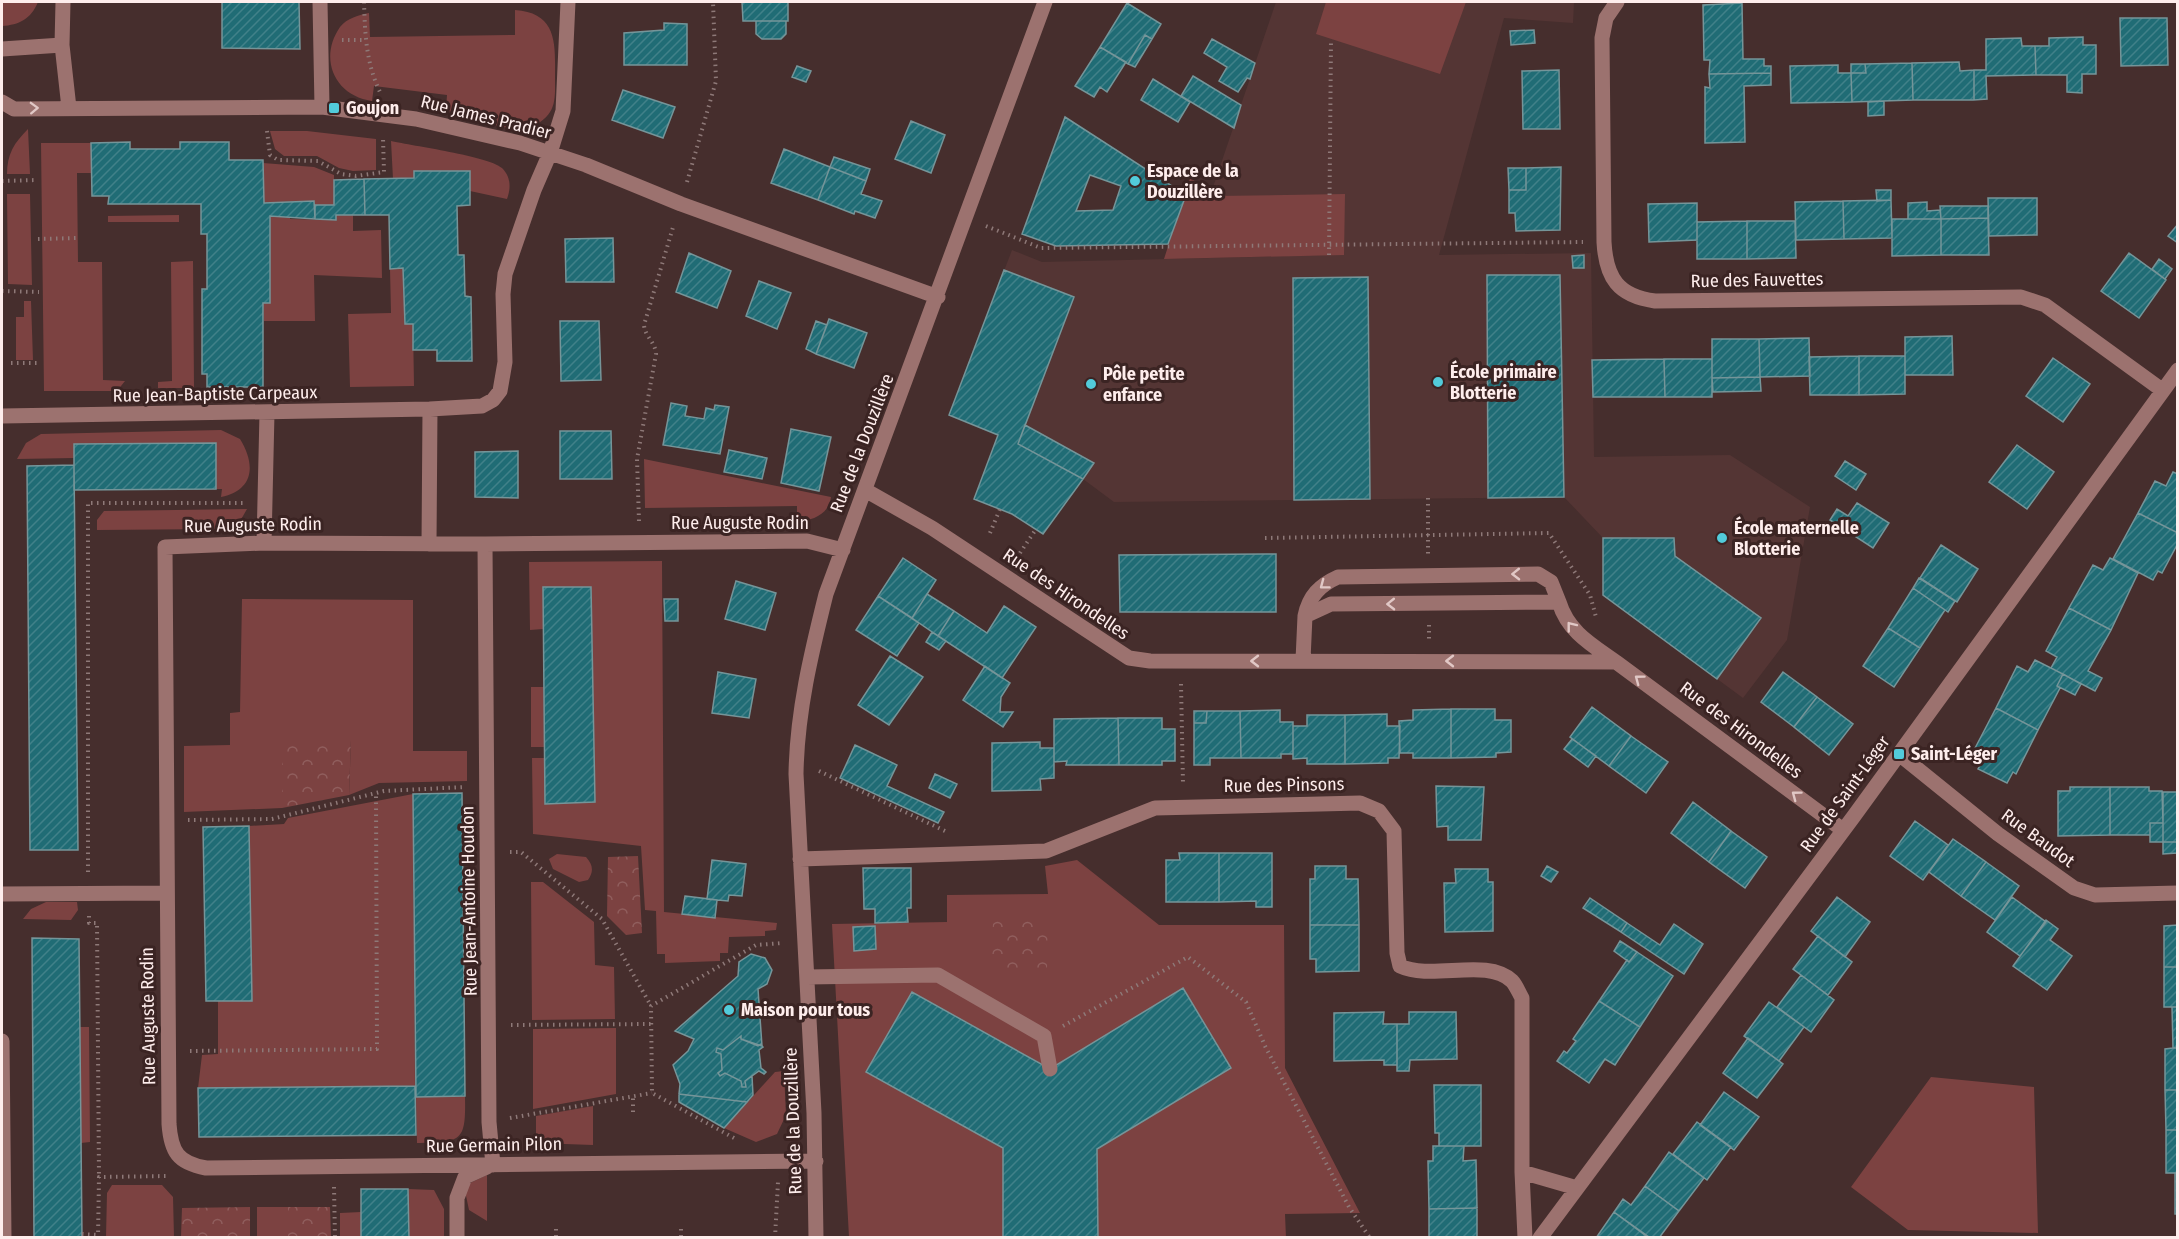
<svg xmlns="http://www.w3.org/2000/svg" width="2179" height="1239" font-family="'Fira Sans Condensed',sans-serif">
	<defs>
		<pattern id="park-crowns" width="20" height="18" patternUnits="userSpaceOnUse" patternTransform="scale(1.5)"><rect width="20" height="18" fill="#7c4241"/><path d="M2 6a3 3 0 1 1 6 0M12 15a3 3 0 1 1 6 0" fill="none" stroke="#905e5d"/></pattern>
		<pattern id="building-hatch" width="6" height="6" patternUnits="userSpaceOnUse" patternTransform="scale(1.5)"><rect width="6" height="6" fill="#206c75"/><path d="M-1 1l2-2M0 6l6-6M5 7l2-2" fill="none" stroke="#418189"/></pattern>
	</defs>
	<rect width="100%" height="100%" fill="#462e2d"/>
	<path fill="#543534" d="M1276 2H1574L1573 23 1504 18 1439 255 1591 253 1594 457 1730 455 1810 507 1787 640 1743 698 1603 595V538L1564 497 1114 502 1083 479 1043 534 1012 514 974 499 998 435 949 415 1012 250 1042 262 1329 255 1211 193Z"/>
	<path fill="#7c4241" d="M2 2H38C31 19 19 25 2 26Z
		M1326 2H1466L1440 74 1316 34Z
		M515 10C559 13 555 46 555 80 555 90 556 103 550 112 546 119 537 125 528 128 508 133 467 116 446 110L447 95 374 86 372 101C335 96 318 59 340 27 347 18 359 15 369 13L370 37 515 35Z
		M28 129 30 174H7C7 154 14 143 28 129Z
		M270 131H307L376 139V170L353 171 339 168 317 156H284L275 149Z
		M391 141C413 146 488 156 502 168 511 177 511 188 507 199L470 191V171H414V178L393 179Z
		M41 143H91L92 173H77L78 262H102L103 380 125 381 117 391H44Z
		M263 163 314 167 334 175V205H315L314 201 264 203Z
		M1190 178 1217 196 1345 194 1344 255 1164 259Z
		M7 194H30L32 285 8 284Z
		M179 215V222H108V216Z
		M336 215H353V231L381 230 382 278 314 275 315 321H264L263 303H270V216H290V219L336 220Z
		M193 261 194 388H158V382L172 381 171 262Z
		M403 268 405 323 413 324 414 386 350 387 348 314 391 313 390 269Z
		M24 301H31L33 360H16V317H24Z
		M221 430 240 439C256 465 254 490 221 497L222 489H216V443L74 444V458L17 459 26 443 41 434Z
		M644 459 831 497C829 514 813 521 797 521V506L645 508Z
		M247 509 239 523 220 529 97 530V520L104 511Z
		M662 561 664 912 777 923 776 930 765 931V936L729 937 728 953H720V961L665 963V954H657L656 911 645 910 641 846 533 834 532 758H545L546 804 595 802 591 587H543V629L530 630 529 562Z
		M242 599 413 600V751H467V781L379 783 349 795 351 740H282V808L184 812V746L230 745V713L240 712Z
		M531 687H544L545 747H531Z
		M413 794 415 1086 198 1088 202 1055 218 1054V1001H252L249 826 284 824 288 818Z
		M557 854 586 857C593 865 594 871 588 880L579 882 553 869 549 859Z
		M1077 860 1159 925H1284L1285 1068 1360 1213 1285 1214 1286 1238 849 1237 832 924 947 922V895L1048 894 1045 866Z
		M531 882H543L594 922 595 965 614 967 615 1019 532 1020Z
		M46 902H77L78 910 71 920 23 919 31 909Z
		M80 1027H89L90 1142 81 1143Z
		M616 1028V1094L533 1109V1029Z
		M784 1071 786 1115 777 1134 756 1142 724 1128 775 1072Z
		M1931 1077 2034 1087 2038 1233 1908 1230 1851 1187Z
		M465 1096C466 1142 462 1142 417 1143L416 1097Z
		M593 1106V1145L536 1143V1116Z
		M487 1175V1221L469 1210 465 1191 470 1183Z
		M112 1185H162L173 1197 174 1237H106L107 1193Z
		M408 1189 434 1190 444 1209V1237H409Z
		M257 1207H288V1237H257Z
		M361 1212V1237H340V1213Z"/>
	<path fill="url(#park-crowns)" d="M282 740H351L349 795 282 808Z
		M638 856 642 933 626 935 607 916 608 857Z
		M993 916 1048 917 1047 969 992 968Z
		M250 1207V1237H181L182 1208Z
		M288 1207H330L331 1237H288Z"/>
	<path fill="url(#building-hatch)" stroke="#759599" stroke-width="1.5" fill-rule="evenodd" d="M222 2H299L300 49 222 48Z
		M742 2H788V21H743Z
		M1127 3 1161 24 1152 39 1145 35 1128 64 1100 47Z
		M1742 3 1743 59H1764V66H1771V73L1709 74 1710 60H1704L1703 5Z
		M2120 18H2167L2168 65 2121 66Z
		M756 21H786V34L781 39H762L756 34Z
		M664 23 687 24V65H624V33L664 30Z
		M1534 30 1535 43 1511 45 1510 31Z
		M1145 35 1152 39 1135 67 1128 64Z
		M2083 37V45H2096V74H2082V93L2067 92V75H2036L2035 46H2049V38Z
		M2021 38 2022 46H2035L2036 75 1986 76 1987 99 1974 100V70H1986V39Z
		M1212 39 1255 63 1250 79 1247 78 1238 92 1219 81 1227 67 1204 53Z
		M1100 47 1126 62 1107 92 1100 87 1094 97 1075 86Z
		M1959 62 1960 71 1974 70V100H1913L1912 63Z
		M1912 63 1913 100 1852 102 1851 73H1866L1865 64Z
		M1851 64H1865L1866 73H1851Z
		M1838 65V73H1851L1852 102 1791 103 1790 66Z
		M797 66 811 71 806 82 792 77Z
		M1559 70 1560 129H1523L1522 71Z
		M1771 73V85L1744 86 1745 142 1705 143V87L1710 88 1709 74Z
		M1193 76 1241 105 1234 128 1181 96Z
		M1153 79 1190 102 1178 122 1141 100Z
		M623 90 675 107 663 138 612 120Z
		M1884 101V115L1868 116V102Z
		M1065 117 1186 195 1168 244 1056 246 1022 234ZM1090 175 1121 186 1113 210 1076 211Z
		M911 121 945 135 931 173 895 159Z
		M130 142V149H180V142H229V160H263L264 203 314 201 315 219 270 216V303H263V387H207V374H202V289H207V234H201V204H108L109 196H92L91 143Z
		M784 149 830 167 818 200 771 183Z
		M834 157 870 169 866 181 830 167Z
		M830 167 866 181 861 194 882 201 875 218 855 211 854 214 818 200Z
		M1561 167 1560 230 1516 231 1515 213H1509V190H1526V168Z
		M1508 168H1526V190H1509Z
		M414 171H470V205L457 206 458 255H464L465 296 471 297 472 361H437V350H413V324H405L403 268 390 269 389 215H365L364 179 414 178Z
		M364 179 365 215H336V220L315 219V205H334V180Z
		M1876 190H1891V200L1877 201Z
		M1988 198H2037V235L1989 236Z
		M1891 200 1892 238 1844 239 1843 201Z
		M1843 201 1844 239 1796 240 1795 202Z
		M1927 202V211L1940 210 1941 219H1908V203Z
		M1697 203V240L1649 242 1648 204Z
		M1940 206H1988V218L1941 219Z
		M1988 218 1989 255H1941V219Z
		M1892 219H1941V255L1892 256Z
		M1747 221V259H1697V222Z
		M1747 221H1795L1796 258 1747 259Z
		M2178 224V243L2168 236Z
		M613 238 614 282H566L565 239Z
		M689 253 731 271 717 308 676 292Z
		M2129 253 2166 280 2139 318 2101 291Z
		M1584 255V268H1573L1572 256Z
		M2159 259 2172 269 2165 279 2152 269Z
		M1004 270 1074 297 1018 444 1083 479 1043 534 1012 514 974 499 998 435 949 415Z
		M1487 275H1560L1564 497 1488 498Z
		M1368 277 1370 499 1294 500 1293 278Z
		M759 281 791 293 777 329 746 316Z
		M829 319 867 333 854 368 816 354Z
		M560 321H599L601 380 561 381Z
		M816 321 827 325 816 354 806 349Z
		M1952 336 1953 375H1905V337Z
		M1809 338 1810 376 1760 377 1759 339Z
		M1712 339H1759L1760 377 1712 378Z
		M1859 356H1905V394L1859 395Z
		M1859 356V395H1810L1809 357Z
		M2053 358 2090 384 2063 422 2026 396Z
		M1664 359H1712V397H1665Z
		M1664 359 1665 397H1593L1592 360Z
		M1760 377 1761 391 1713 392 1712 378Z
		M671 403 687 406 685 416 704 419 706 408 714 410 715 405 729 407 720 454 663 445Z
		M1025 425 1094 463 1083 479 1018 444Z
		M791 429 831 437 819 491 781 483Z
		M560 431H611L612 479H560Z
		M216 443V489L74 490V444Z
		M2017 445 2054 472 2027 509 1989 482Z
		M729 450 767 458 762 479 724 472Z
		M518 451V498L475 497V452Z
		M1845 461 1866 474 1856 490 1835 476Z
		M74 465 78 850H30L27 466Z
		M2173 472 2178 474V533L2138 513 2155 481 2166 486Z
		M1857 503 1889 523 1873 548 1830 520 1837 509 1848 516Z
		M2138 513 2178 533V543L2162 573 2158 571 2153 580 2113 559Z
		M1603 538H1674L1675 556 1761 618 1717 679 1603 595Z
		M1941 545 1978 569 1957 602 1920 578Z
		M1266 554H1276V612H1120L1119 555Z
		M903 558 936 580 912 618 878 596Z
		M2110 558 2138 573 2111 630 2069 608 2093 565 2103 570Z
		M1919 578 1955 601 1948 612 1913 588Z
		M736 581 776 593 765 630 725 619Z
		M543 587H591L595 802 545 804Z
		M1913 588 1945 610 1920 648 1888 628Z
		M927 594 954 611 938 636 912 618Z
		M878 596 919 623 897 656 856 630Z
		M664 599H678V621H665Z
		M1004 606 1036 627 1002 678 938 636 954 611 987 633Z
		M2069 608 2111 630 2088 671 2102 678 2095 691 2051 668 2057 657 2046 651Z
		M1888 628 1920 648 1894 687 1863 666Z
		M932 632 946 641 939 650 926 642Z
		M890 656 923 677 889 725 858 705Z
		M2035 660 2063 674 2057 686 2060 688 2038 730 1996 708 2017 666 2028 672Z
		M985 666 1010 683 1001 697 1000 712H1013L1003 727 963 700Z
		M718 672 756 679 749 718 712 713Z
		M1783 672 1817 697 1794 727 1761 702Z
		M2063 674 2081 684 2075 695 2057 686Z
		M1817 697 1853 724 1829 755 1794 727Z
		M1592 707 1631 736 1609 766 1570 737Z
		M1996 708 2038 730 2016 774 2013 772 2007 783 1978 769 1985 757 1973 752Z
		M1451 709V758H1413V753H1400L1399 721 1413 720V710Z
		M1451 709H1495V720H1511V752L1496 753V757L1451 758Z
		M1280 710V722H1293V754H1281V758H1241L1240 711Z
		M1194 711H1207L1206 723H1194Z
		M1207 711H1240L1241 758H1210V765H1194V723H1206Z
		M1387 714V726H1400L1399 758H1388V763L1345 764V715Z
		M1307 715H1345V764H1307V758L1293 759V726H1307Z
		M1118 718 1119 765H1066L1067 761 1054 762V719Z
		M1118 718H1162V729H1175V761H1162V765H1119Z
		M1631 736 1668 762 1646 793 1609 766Z
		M1572 739 1596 756 1588 767 1564 749Z
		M1040 742V748H1054V778L1040 779 1041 790 992 791V743Z
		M855 745 897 765 887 786 944 812 938 823 840 778Z
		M935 774 957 784 950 798 929 788Z
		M1436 786 1484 787 1481 840H1448V826L1437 827Z
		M2070 787H2110V835L2058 836V791H2070Z
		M2110 787H2149V791H2162L2163 823H2150V835H2110Z
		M2163 792H2177L2178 853 2177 842H2163Z
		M462 793 465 1096 416 1097 413 794Z
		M1693 802 1731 831 1709 862 1671 833Z
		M1915 821 1948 845 1923 880 1890 856Z
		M2150 823H2163V842H2150Z
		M249 826 252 1001H206L203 827Z
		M1731 831 1767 857 1745 888 1709 862Z
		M1953 839 1986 862 1961 896 1929 872Z
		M2163 842H2177V853L2163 854Z
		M1179 853H1219V902H1166V860H1180Z
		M1219 853H1272V907H1256V901L1219 902Z
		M712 860 746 864 742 896 729 895 728 901 707 899Z
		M1986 862 2019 886 1995 920 1961 896Z
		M1315 866H1346V879H1358L1359 925H1310V879H1315Z
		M1547 866 1558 872 1551 882 1541 876Z
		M863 868H911V908H907L908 922 875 923V909H864Z
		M1455 869H1488V882H1493V931L1445 932 1444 883H1456Z
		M685 896 717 900 715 918 682 914Z
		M1837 897 1870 922 1845 957 1811 931Z
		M2012 897 2046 922 2020 956 1987 932Z
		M1590 898 1627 923 1621 932 1583 908Z
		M2046 920 2058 929 2050 940 2072 956 2047 990 2013 966Z
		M1627 923 1660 945 1674 924 1703 944 1684 974 1621 932Z
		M1310 925H1359V971L1316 972V959H1310Z
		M2178 925V967H2164V926Z
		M875 926 876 949 854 951 853 927Z
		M1818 936 1852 962 1828 995 1793 969Z
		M32 938 79 939 82 1238H34Z
		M1620 941 1637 952 1629 962 1614 951Z
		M1637 952 1673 976 1640 1027 1599 1001 1627 960 1629 962Z
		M751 954 765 958 772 970 767 984 758 989 762 1046 741 1039V1036L723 1050 717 1048 716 1052 721 1054 722 1070 718 1073 720 1076 725 1073 741 1081 742 1087H746L745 1081 752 1076 753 1095 747 1102 679 1094 680 1084 673 1065 688 1051 694 1039 675 1031 738 976 739 962Z
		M2164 967H2178V1007H2164Z
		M1801 975 1834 1000 1811 1032 1777 1007Z
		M1183 988 1231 1068 1097 1149 1098 1238H1003V1148L866 1072 912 992 1050 1069Z
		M1599 1001 1640 1027 1615 1065 1605 1059 1589 1083 1557 1061 1564 1051 1567 1053 1576 1041 1573 1039Z
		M1769 1002 1804 1027 1779 1061 1744 1036Z
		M2172 1007H2178V1048H2173Z
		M1384 1012 1383 1024H1397V1065H1384V1060L1334 1061V1013Z
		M1409 1012H1456L1457 1059 1410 1060 1409 1071H1397V1024H1409Z
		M741 1036V1039L758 1046 761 1044 763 1047 759 1050 761 1068 766 1072 764 1074 759 1071 745 1081 746 1087H742L741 1081 725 1073 720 1076 718 1073 722 1070 721 1054 716 1052 717 1048 723 1050Z
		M1748 1038 1783 1064 1757 1098 1723 1073Z
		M2173 1048H2178V1090H2165V1049Z
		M1434 1085H1481V1146H1439V1133H1435Z
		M415 1086 416 1135 199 1137 198 1088Z
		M2165 1090H2178V1130H2166Z
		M1724 1092 1759 1117 1734 1150 1700 1125Z
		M679 1094 747 1102 724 1128 679 1102Z
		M1697 1122 1731 1147 1707 1180 1673 1154Z
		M2166 1130H2178V1173H2166Z
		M1433 1146H1464L1463 1161 1476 1160 1477 1208 1429 1209 1428 1161H1433Z
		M1669 1152 1704 1178 1679 1211 1645 1186Z
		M2175 1173H2178V1214H2175Z
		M1645 1186 1679 1211 1659 1238H1649L1614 1212 1623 1199 1631 1205Z
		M361 1189H408L409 1238H361Z
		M1477 1208V1238H1429V1209Z
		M1614 1212 1649 1237 1596 1238Z"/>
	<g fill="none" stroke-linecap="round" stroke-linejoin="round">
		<path stroke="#8e7978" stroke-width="4" stroke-dasharray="1.5 4.5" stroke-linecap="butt" d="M364 2C365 34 366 63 380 92
			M342 40H365
			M267 131 270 155 278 160 318 161 341 174 356 176 384 172 383 138
			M2 181 37 180
			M687 182 716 81 713 2
			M986 226 1041 248 1583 242
			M38 239 78 238
			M1329 255 1331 40
			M2 291 39 292
			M11 363H40
			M1428 498V554
			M639 521 637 459 656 354C655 341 645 337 644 325L674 224
			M990 533 1000 509
			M1265 538 1549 533 1590 595 1596 617
			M1020 553 1036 529
			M1429 625V641
			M1181 684 1183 784
			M819 771 945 831
			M188 820 272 819 384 791 465 787
			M510 852H521L602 919 651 1006
			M88 872V503H243
			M89 916V923H97L99 1177
			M511 1025 651 1024
			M1063 1026 1188 957 1246 1002 1265 1046 1349 1207 1370 1238
			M190 1051 377 1049 376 793
			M633 1112V1095
			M510 1118 652 1093
			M734 1138 652 1093 651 1006 756 945 783 943
			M334 1187 335 1238
			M556 1229V1238
			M681 1229V1238
			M82 1234 98 1235
			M98 1238 99 1177 167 1176
			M775 1238 778 1182"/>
		<path stroke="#9c726f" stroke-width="15" d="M63 2 62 45 69 108
			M320 2 322 107
			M1617 2 1606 18 1602 38 1604 242C1606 278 1618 296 1655 301L2021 297 2045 305 2162 390
			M2 49 62 45
			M2 102 14 109 322 107 416 119 520 143 586 165 681 204 938 297
			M2 416 430 409
			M865 490 932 528 1129 658 1150 661 1616 662 1843 830
			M264 543 267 413
			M429 544 430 409 482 406 493 400 500 391 505 362 503 294 505 274 534 190 550 153 563 111 568 2
			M485 544 489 1122 493 1165
			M1305 616C1309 596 1320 585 1338 577L1538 574 1551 582 1559 602
			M1303 660 1305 616 1331 604 1559 602C1568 632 1592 645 1616 662
			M1899 754 1998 834 2074 888 2095 895 2178 893
			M800 859 1046 851 1155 808 1360 803 1379 811 1394 831 1397 953 1400 966C1432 981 1487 957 1512 981 1516 985 1519 993 1522 998V1172
			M2 894 166 893
			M807 977 938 975 1044 1036 1050 1069
			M2 1041 4 1238
			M816 1161 206 1168C178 1163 171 1152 169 1124L165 547 264 543 485 544 807 541 843 550
			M457 1238V1198L465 1177 487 1167
			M816 1238 814 1113 796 774C797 712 811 654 826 594L1045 2
			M1525 1238 1522 1172 1577 1188
			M1540 1238 1854 816 2178 370"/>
	</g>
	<defs><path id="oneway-chevron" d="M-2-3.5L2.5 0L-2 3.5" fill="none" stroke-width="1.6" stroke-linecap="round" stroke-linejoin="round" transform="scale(1.5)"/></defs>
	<g stroke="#e1c8c6">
		<use href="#oneway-chevron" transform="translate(34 108) rotate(-2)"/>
		<use href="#oneway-chevron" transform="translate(1516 574) rotate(179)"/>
		<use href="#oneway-chevron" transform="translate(1324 585) rotate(143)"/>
		<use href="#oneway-chevron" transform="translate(1391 604) rotate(179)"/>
		<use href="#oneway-chevron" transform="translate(1571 626) rotate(-128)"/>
		<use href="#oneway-chevron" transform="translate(1255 661) rotate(180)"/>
		<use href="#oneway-chevron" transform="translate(1450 661) rotate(-180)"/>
		<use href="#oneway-chevron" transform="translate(1639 679) rotate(-143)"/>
		<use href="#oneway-chevron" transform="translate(1796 795) rotate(-143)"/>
	</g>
	<g fill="#52cbda" stroke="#3b2423" stroke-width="2">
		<rect x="328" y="102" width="12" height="12" rx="3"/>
		<circle cx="1135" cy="181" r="6"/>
		<circle cx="1438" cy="382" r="6"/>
		<circle cx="1091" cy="384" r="6"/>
		<circle cx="1722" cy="538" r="6"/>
		<rect x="1893" y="748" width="12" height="12" rx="3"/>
		<circle cx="729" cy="1010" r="6"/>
	</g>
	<g text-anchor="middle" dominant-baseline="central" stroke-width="6" stroke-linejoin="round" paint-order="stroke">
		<g font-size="18" font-weight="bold" fill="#feedec" stroke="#3b2423" text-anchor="start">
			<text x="346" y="108">Goujon</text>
			<text x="1147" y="171">Espace de la<tspan x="1147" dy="21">Douzillère</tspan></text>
			<text x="1450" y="372">École primaire<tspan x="1450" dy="21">Blotterie</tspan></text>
			<text x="1103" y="374">Pôle petite<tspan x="1103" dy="21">enfance</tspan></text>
			<text x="1734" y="528">École maternelle<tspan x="1734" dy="21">Blotterie</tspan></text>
			<text x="1911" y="754">Saint-Léger</text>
			<text x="741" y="1010">Maison pour tous</text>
		</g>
		<g font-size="18" fill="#feedec" stroke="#3b2423">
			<text transform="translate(486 117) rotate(14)">Rue James Pradier</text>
			<text transform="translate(1757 280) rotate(-1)">Rue des Fauvettes</text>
			<text transform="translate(215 394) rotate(-1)">Rue Jean-Baptiste Carpeaux</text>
			<text transform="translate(862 443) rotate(-69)">Rue de la Douzillère</text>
			<text x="740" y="523">Rue Auguste Rodin</text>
			<text transform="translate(253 525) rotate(-1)">Rue Auguste Rodin</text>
			<text transform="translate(1066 594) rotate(34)">Rue des Hirondelles</text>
			<text transform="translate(1741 730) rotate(37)">Rue des Hirondelles</text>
			<text transform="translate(1284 785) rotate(-1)">Rue des Pinsons</text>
			<text transform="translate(1845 794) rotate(-54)">Rue de Saint-Léger</text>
			<text transform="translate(2038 838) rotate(36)">Rue Baudot</text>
			<text transform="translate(469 901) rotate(-91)">Rue Jean-Antoine Houdon</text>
			<text transform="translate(148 1016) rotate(-91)">Rue Auguste Rodin</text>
			<text transform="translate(793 1121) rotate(-92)">Rue de la Douzillère</text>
			<text transform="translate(494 1145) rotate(-1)">Rue Germain Pilon</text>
		</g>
	</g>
	<rect width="2179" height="1239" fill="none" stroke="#feedec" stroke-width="6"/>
</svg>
